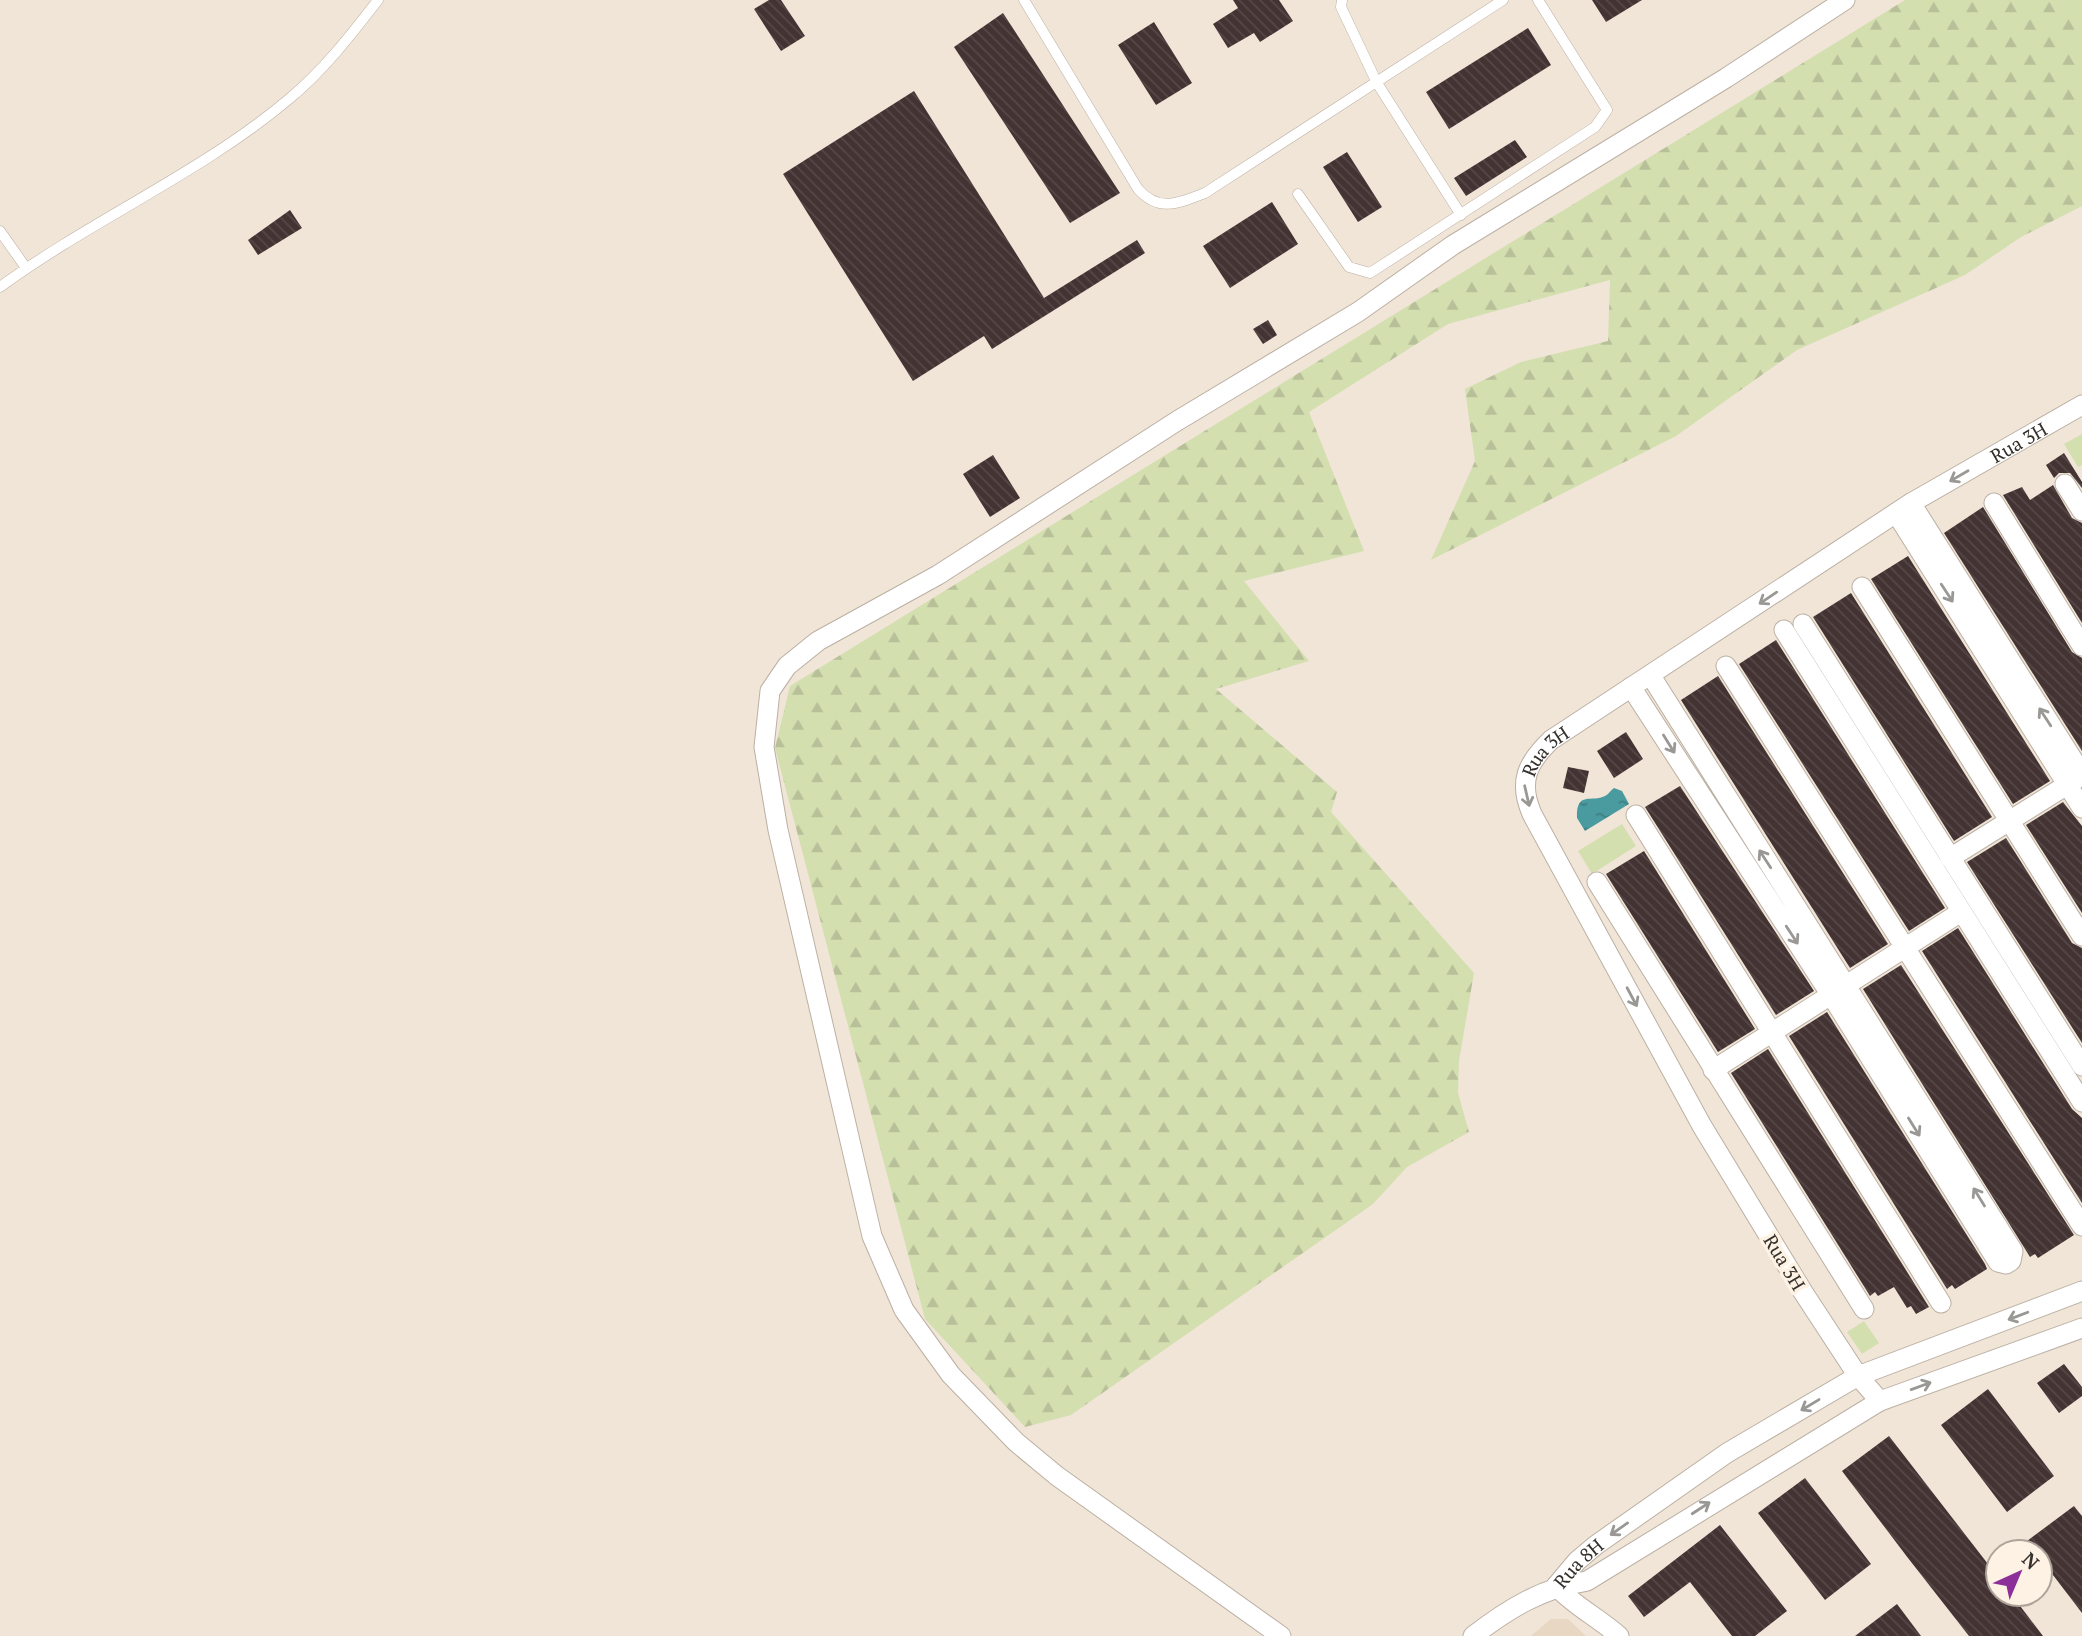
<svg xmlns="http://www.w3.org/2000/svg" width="2082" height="1636" font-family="'PT Serif',serif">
	<defs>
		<pattern id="forest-firs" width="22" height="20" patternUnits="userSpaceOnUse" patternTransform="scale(1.75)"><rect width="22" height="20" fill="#d4dfb0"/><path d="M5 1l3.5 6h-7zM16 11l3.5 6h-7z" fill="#b7c098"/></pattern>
		<pattern id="water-ripples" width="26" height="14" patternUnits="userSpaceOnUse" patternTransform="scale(1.75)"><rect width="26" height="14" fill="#499ba0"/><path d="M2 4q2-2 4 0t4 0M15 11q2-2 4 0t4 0" fill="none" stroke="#3e7f83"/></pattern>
		<pattern id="building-back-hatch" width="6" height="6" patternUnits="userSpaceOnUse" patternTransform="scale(1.75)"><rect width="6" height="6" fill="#433333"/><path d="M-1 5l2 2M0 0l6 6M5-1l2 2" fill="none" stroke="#564848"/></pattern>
	</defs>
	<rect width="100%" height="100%" fill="#f0e5d7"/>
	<path fill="#e7d7c3" d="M1551 1619H1568L1586 1636H1531Z"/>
	<path fill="#d4dfb0" d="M2082 434V465L2078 467 2064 444Z
		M1622 824 1636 846 1592 874 1578 851Z
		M1864 1321 1879 1343 1862 1354 1847 1332Z"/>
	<path fill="url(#forest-firs)" d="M1905 0H2082V206L2021 237 1965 275 1797 350 1676 436 1431 560 1475 461 1465 389 1521 362 1608 341 1610 280 1448 324 1309 412 1364 551 1244 581 1309 661 1216 689 1337 792 1331 812 1474 973 1459 1061 1458 1093 1469 1132 1407 1167 1373 1204 1071 1415 1025 1427 925 1319 775 748 790 686Z"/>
	<path fill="url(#water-ripples)" d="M1614 788 1622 791 1629 804 1585 831 1577 818C1576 790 1592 803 1605 796 1609 794 1611 790 1614 788Z"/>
	<path fill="url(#building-back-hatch)" d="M769 0H781L805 36 781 51 754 9Z
		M1233 0H1279L1293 21 1260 42 1254 33 1228 48 1213 24 1238 8Z
		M1592 0H1642L1606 22Z
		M1003 13 1120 193 1070 223 954 47Z
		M1154 22 1192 83 1156 105 1118 45Z
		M1528 28 1551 65 1449 129 1426 92Z
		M914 91 1044 298 1137 240 1145 253 992 349 984 336 913 381 783 174Z
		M1515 140 1527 157 1466 196 1454 178Z
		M1347 152 1382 207 1358 222 1323 167Z
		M1272 202 1298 244 1230 288 1203 246Z
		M290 210 302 228 258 255 248 240Z
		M1268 320 1277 335 1263 344 1253 329Z
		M2064 453 2082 482V488L2070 473H2059L2054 478 2046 465Z
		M993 455 1020 498 990 517 963 474Z
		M2053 485 2072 518 2082 523V623L2003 495 2022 487 2030 500Z
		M1983 507 2072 652 2082 658V751L1944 533Z
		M1908 556 2050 781 2013 804 1871 579Z
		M1851 593 1992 817 1954 841 1813 617Z
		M1776 640 1945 908 1909 931 1739 664Z
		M1718 676 1888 944 1850 968 1681 700Z
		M1626 732 1643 759 1614 778 1597 751Z
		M1568 767 1589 771 1584 793 1563 788Z
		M1680 786 1814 991 1776 1015 1645 807Z
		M2063 802 2082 826V913L2026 825Z
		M2006 838 2072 943 2082 948V1043L1967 862Z
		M1644 851 1755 1029 1718 1052 1606 874Z
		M1958 928 2072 1109 2082 1118V1203L1922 951Z
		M1901 965 2074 1235 2038 1258 2035 1254 2030 1257 1863 989Z
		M1827 1012 1985 1264 1987 1269 1955 1289 1952 1285 1947 1289 1789 1036Z
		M1768 1049 1929 1307 1916 1314 1911 1306 1907 1308 1894 1287 1878 1296 1875 1292 1870 1296 1731 1073Z
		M2064 1364 2082 1387V1396L2059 1413 2037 1383Z
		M1988 1389 2054 1476 2007 1512 1941 1425Z
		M1889 1436 1998 1577V1594H2011L2043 1636H1969L1908 1558 1842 1471Z
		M1805 1478 1871 1564 1825 1600 1758 1513Z
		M2074 1506 2082 1516V1613L2040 1558V1552H2036L2027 1541Z
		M1720 1525 1787 1611 1755 1636H1732L1690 1582 1644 1617 1628 1596Z
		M1897 1604 1921 1636H1855Z"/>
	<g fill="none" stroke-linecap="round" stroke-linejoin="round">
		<defs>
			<path id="lane" d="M1024 0 1138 189C1159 213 1179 203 1205 193L1503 0
				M1342 0 1341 7 1377 83 1461 215
				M1298 194 1349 267 1370 273 1595 127 1607 110 1538 0
				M0 231 26 268
				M0 287C93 219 201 173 289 99 323 71 351 35 378 0"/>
			<g id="street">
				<path d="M2065 484 2082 511"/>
				<path d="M1911 503 2082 774"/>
				<path d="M1994 503 2082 646"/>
				<path d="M1896 513 2082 808"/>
				<path d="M1862 587 2082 936"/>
				<path d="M1803 624 2082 1066"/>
				<path d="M1784 630 2082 1102"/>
				<path d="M1726 666 2082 1226"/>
				<path d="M1631 687 1831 995 1998 1262 2006 1264 2011 1261 2013 1251 1651 676"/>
				<path d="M1636 815 1941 1303"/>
				<path d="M1950 858 2078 778"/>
				<path d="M1597 882 1864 1309"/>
				<path d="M1713 1070 1961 912"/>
				<path id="s1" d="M1880 1401 1858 1376 1803 1292 1702 1126 1532 814C1518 782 1527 763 1551 740L1911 503 2082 405"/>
				<path id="s2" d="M1556 1586 1577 1561 1596 1545 1727 1453 1858 1376 2082 1291"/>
				<path d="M1556 1586C1574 1606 1599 1618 1619 1636"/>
				<path d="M1281 1636 1057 1476 1016 1442 951 1375 904 1310 872 1236 778 830 764 747 770 691 787 666 818 641 938 575 1177 421 1358 312 1453 245 1726 78 1845 0"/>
				<path d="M1473 1636C1508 1609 1542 1588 1587 1581L1880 1401 2082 1328"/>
			</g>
		</defs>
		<use href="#lane" stroke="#bbb0a3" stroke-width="11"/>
		<use href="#street" stroke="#bbb0a3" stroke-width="21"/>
		<use href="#lane" stroke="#fff" stroke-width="10"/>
		<use href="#street" stroke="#fff" stroke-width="19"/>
	</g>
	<defs><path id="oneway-shaft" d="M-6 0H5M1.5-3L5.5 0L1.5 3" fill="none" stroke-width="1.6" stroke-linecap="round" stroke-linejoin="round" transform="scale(1.75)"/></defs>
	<g stroke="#9a9895">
		<use href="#oneway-shaft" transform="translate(1959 476) rotate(150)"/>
		<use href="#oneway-shaft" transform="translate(1947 593) rotate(57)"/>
		<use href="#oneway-shaft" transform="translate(1768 598) rotate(146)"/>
		<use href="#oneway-shaft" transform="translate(2045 717) rotate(-123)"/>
		<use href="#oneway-shaft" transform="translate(1669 744) rotate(58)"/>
		<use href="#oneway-shaft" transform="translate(1527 796) rotate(77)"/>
		<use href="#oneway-shaft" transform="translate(1765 859) rotate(-123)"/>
		<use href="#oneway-shaft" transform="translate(1792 935) rotate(57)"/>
		<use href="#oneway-shaft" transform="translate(1632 997) rotate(62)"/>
		<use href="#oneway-shaft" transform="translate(1914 1127) rotate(58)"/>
		<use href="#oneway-shaft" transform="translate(1979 1197) rotate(-122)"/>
		<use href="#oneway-shaft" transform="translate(2018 1316) rotate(159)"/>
		<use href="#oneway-shaft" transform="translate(1921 1386) rotate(-20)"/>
		<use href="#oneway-shaft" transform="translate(1810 1405) rotate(149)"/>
		<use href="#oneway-shaft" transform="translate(1701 1508) rotate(-33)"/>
		<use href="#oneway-shaft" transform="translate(1619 1529) rotate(145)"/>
	</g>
	<g text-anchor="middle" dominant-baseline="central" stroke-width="7" stroke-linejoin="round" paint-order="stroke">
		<g font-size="19" fill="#34302b" stroke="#fdf2e4">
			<text stroke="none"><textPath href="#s1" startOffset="1321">Rua 3H</textPath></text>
			<text stroke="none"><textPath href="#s1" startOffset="754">Rua 3H</textPath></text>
			<text transform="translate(1785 1262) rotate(59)">Rua 3H</text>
			<text stroke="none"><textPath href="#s2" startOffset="32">Rua 8H</textPath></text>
		</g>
	</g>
	<g transform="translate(2019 1573) rotate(44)"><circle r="33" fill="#fdf2e4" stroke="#ada49a" stroke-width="2"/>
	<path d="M0-5L12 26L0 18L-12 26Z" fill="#8c2f99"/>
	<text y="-10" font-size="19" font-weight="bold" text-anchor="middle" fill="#34302b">N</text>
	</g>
</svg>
